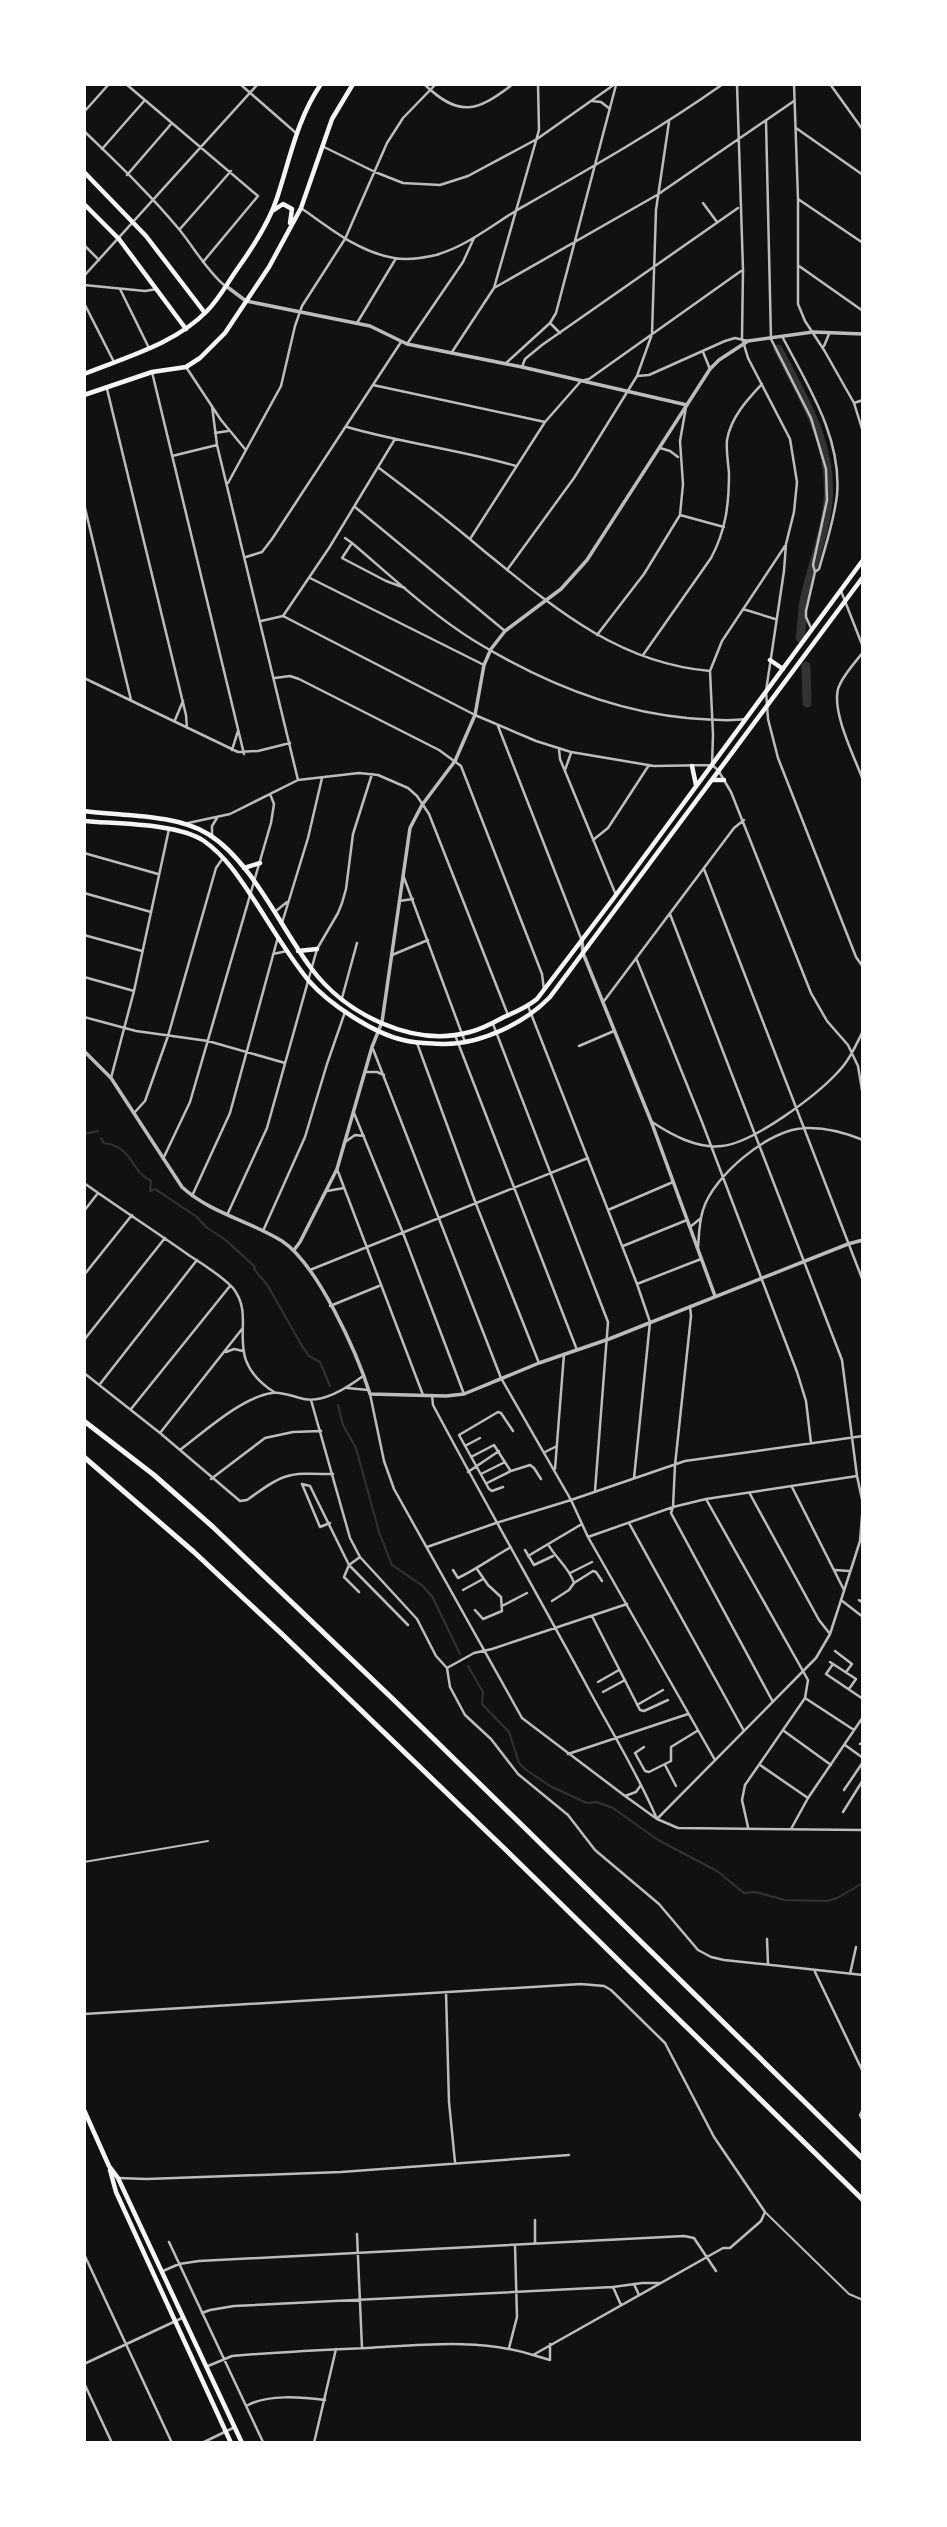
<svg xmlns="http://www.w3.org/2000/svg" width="947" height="2527" font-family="Helvetica,sans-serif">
	<rect width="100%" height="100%" fill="#111"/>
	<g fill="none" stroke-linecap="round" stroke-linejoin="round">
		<path stroke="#333" stroke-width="2" d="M84 1134 98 1131
			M101 1138 104 1143C134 1147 130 1171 151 1181L150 1191 155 1189 197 1217 206 1227 227 1241 255 1267 254 1269 268 1286 302 1346 309 1356 320 1362 330 1386
			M338 1405 343 1425 356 1448 379 1532 392 1565 423 1586 433 1598 460 1654
			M468 1666 483 1692 482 1704 509 1732 519 1763 525 1769 550 1786 587 1803 596 1802 613 1808 658 1840 717 1871 744 1893 755 1892 785 1900 827 1901 837 1898 863 1883"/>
		<path stroke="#333" stroke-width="9" d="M778 349C803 397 833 445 828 501 825 535 811 567 804 601 802 613 802 626 800 638
			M806 666 807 703"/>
		<path stroke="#bcbcbc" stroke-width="2" d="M84 1862 208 1841
			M766 2213 849 2294 863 2300"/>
		<path stroke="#bcbcbc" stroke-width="2.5" d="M126 84 258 196 203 262
			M240 84 296 133
			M424 84C459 118 477 112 513 84
			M737 84 743 270 742 338 748 358 790 439 797 482 794 512 786 544 784 571 766 691 768 719 778 758 856 957 863 967
			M794 84 798 199V304L805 321 824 350 854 403 863 432
			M830 84 863 130
			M592 101 601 102 610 109
			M84 112 109 84
			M766 121 771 339 811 418 826 469 827 500 813 565 815 572
			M796 128 863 175
			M84 131C116 162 149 193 178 228 194 247 205 269 225 286
			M322 146 375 172 403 183 440 185 468 176 537 139 615 84
			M102 149 145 100
			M127 175 172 123
			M798 199 863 243
			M703 203 717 222
			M301 208C330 228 358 252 394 258 406 260 423 258 436 255 467 246 492 225 519 209 589 169 658 130 723 84
			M180 229 231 171
			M84 245 99 260
			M799 266 863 311
			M84 276 258 84
			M84 285 145 291 157 289
			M494 288 657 195 794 101
			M120 289 149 348
			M84 303 114 362
			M357 323 395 260
			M550 323 560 333
			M783 338C808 386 842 438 837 495 834 521 826 544 819 569L815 572 806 611V617L811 628
			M407 344 463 262 474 238
			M824 346 829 334
			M452 352 494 288 539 130 538 84
			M703 352 710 369
			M505 364 550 323 556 313 616 85
			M186 367 221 420 245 449
			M522 367 525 359 542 345 738 208
			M152 372 244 754
			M637 376 649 375 725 341 735 338 748 341
			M373 385 545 422
			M107 389 186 715 187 728
			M854 403 863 400
			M212 406 217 445 298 780
			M347 427C402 443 461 450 516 466
			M215 433 228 431
			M660 448 670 451 678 457
			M172 456 217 445
			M379 468C415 495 450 522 484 551 553 607 617 663 710 671
			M228 483 281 386 295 326 302 306 345 239 387 143 403 118 436 84
			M84 504 131 700
			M355 507 505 631
			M680 515 724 527
			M345 538 352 543
			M470 539 545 422 581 381 589 379 741 271
			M785 546 722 641 710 671 713 735 712 765 718 770 731 792 811 993 827 1021 848 1045 858 1066 863 1096
			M246 557 262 552 272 539 401 342
			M507 570 574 478 637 376 652 334 656 210 669 122
			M310 578 484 665
			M405 588 386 581 342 558 352 543C391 576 430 613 473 640 538 680 610 711 687 718 706 719 726 722 745 719
			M841 591 863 647
			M743 609 775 619
			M283 616 329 548 395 439
			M261 621 283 616 475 715 536 741 571 752 654 766 712 765
			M597 635 644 574 680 515 683 484 680 441 686 407
			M863 652C855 663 842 676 838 689 832 713 854 756 863 780
			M643 655 711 558C726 530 729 504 729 473 728 462 726 450 727 440 731 417 747 400 762 384
			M84 678 238 752 258 751 290 743
			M275 678 290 676 299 679 439 750 461 766 542 974 544 990
			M175 720 183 701
			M498 726 582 941
			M559 749 560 759 616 895
			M232 750 238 731
			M565 770 571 753
			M188 823 230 814 298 780 359 773 378 775 408 788 417 796 429 814 508 1015
			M212 836V826L217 818
			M593 840 608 828 649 765
			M84 853 158 874
			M704 869 863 1281
			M403 875 465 1042
			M84 893 151 912
			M399 901 413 899
			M276 911 287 902
			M282 923 308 838 322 778
			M84 935 142 951
			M273 954 287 951
			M392 955 428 940
			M636 958 702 1122 797 1372 806 1401 811 1443
			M84 977 134 991
			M342 998 357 943
			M604 1001 734 828 744 820
			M528 1006 637 1284 650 1322 634 1478
			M84 1017 136 1031 208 1041 285 1063
			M493 1024 608 1322 595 1491
			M455 1035 577 1350
			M417 1043 476 1204 539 1363
			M579 1046 614 1031
			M373 1049 501 1378 571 1500 588 1537 715 1760
			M365 1072H377L384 1075
			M111 1078 134 991 169 829
			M134 1113 145 1101 168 1036 216 868 223 858
			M354 1113 403 1233 464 1394
			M652 1122C672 1135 697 1149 722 1146 753 1143 816 1096 838 1072 849 1061 856 1045 863 1031
			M345 1142 355 1135 364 1136
			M163 1159 190 1102 271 823 274 804 270 794
			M337 1169 423 1395
			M84 1183C119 1208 155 1231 190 1256 204 1265 222 1276 233 1288 259 1321 219 1356 274 1392
			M327 1191 344 1188
			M192 1196 230 1113 278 937
			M608 1210 673 1182
			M84 1211 98 1193
			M228 1213 267 1128 317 949 338 913 342 903 346 889 353 834 372 774
			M690 1227 701 1218
			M263 1231 305 1137 327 1064 345 1012
			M623 1246 687 1220
			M698 1248C699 1235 699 1222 703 1210 713 1176 769 1129 805 1128 826 1127 844 1132 863 1140
			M310 1270 588 1158
			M84 1275 132 1215
			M637 1284 701 1259
			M330 1306 379 1286
			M690 1306 691 1316 675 1465 673 1507 671 1513 773 1702
			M84 1340 165 1238
			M226 1352 234 1349 243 1351
			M84 1373 160 1433 240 1501 247 1500C286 1472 286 1473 333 1474
			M100 1384 197 1260
			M347 1388 368 1390
			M370 1394 384 1461 394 1489 522 1718 625 1796 657 1819 678 1828 863 1830
			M432 1395 433 1405C483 1499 536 1592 587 1686 611 1731 637 1772 657 1819L816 1658 830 1634 854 1560 860 1541 863 1504 857 1476 842 1360 670 914
			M311 1400 350 1538 360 1557 417 1619 436 1656 447 1668 450 1687 465 1715 491 1739 518 1774 568 1815 595 1850 659 1904 698 1950 711 1957 724 1960 863 1975
			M131 1409 230 1286
			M160 1433 242 1329
			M465 1446 480 1438
			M180 1450C204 1432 242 1397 272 1393 281 1391 294 1397 304 1399 324 1403 347 1388 363 1376
			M545 1452 557 1446
			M471 1457 494 1445 510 1470
			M555 1469 564 1354
			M468 1472 499 1451
			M481 1474 505 1462
			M211 1479 265 1438 293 1432 321 1431
			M487 1483 511 1471 530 1465 534 1468 541 1479
			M503 1487 492 1491 489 1489 459 1435 498 1412 501 1413 513 1431
			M792 1487 844 1590
			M750 1494 819 1620 830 1634
			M706 1499 808 1680 805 1698 745 1785 742 1800 748 1827
			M330 1523 320 1527 302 1484 310 1486 349 1565 408 1625
			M629 1523 744 1731
			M588 1537 673 1507 706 1499 857 1476
			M548 1544C556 1559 569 1567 574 1583L569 1590 552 1601
			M427 1547 496 1523 571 1500 685 1461 863 1436
			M525 1550 534 1565 553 1556
			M528 1556 582 1524
			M453 1570 458 1578C477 1569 493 1557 511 1547
			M835 1570 849 1571
			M570 1573 592 1562
			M574 1583 593 1571 596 1572 602 1581
			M463 1590 483 1579
			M359 1592 344 1577 349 1565 360 1557
			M841 1600 863 1617
			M859 1600 863 1603
			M502 1606 527 1593
			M475 1610 483 1619 502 1611 501 1597 488 1585 477 1569
			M592 1616 640 1710 644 1711 668 1700
			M863 1625V1626
			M835 1651 852 1664 846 1672
			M830 1662 856 1679 849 1689
			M833 1664 826 1674 863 1699
			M447 1668 474 1653 492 1649 627 1604
			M598 1682 619 1670
			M603 1692 625 1680
			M805 1698 854 1730
			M637 1705 663 1690
			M784 1731 831 1765
			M860 1744 863 1742
			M845 1745 863 1758
			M644 1747 635 1753 645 1771 649 1772 671 1761V1747L697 1731
			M568 1754 688 1714
			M665 1765 676 1786
			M760 1765 808 1798
			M844 1790 863 1762
			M625 1796 636 1792 641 1785
			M843 1812 863 1780
			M791 1829 808 1798 863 1717
			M767 1939 768 1964
			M815 1972 863 2072
			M850 1974 856 1947
			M446 1992 449 2102 455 2162
			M84 2014 581 1984 604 1986 611 1990 665 2043 714 2137 765 2212 761 2221 730 2248H723L533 2355C479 2338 422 2345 367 2348 322 2350 277 2352 232 2356L208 2366
			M863 2109 860 2115 863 2121
			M118 2178 147 2179 341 2172 569 2155
			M535 2220V2243
			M357 2234 362 2348
			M169 2242 263 2442
			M84 2254 172 2443
			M163 2271 179 2264 199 2261 684 2236 694 2238 716 2271
			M634 2284 639 2295
			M613 2287 621 2305
			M202 2313 210 2310 234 2306 613 2287 642 2283H659
			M509 2348 517 2317 515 2245
			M533 2355 550 2360V2344
			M84 2364 182 2318
			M84 2383 112 2443
			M246 2406C267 2394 301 2397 325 2400
			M202 2443 233 2428
			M314 2443 336 2349"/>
		<path stroke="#bcbcbc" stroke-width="3.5" d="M226 286 246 301 370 326 407 344 522 367 687 405
			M582 941 583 953 651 1121 715 1296
			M84 1051 111 1078 182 1187C210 1213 250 1221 282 1241 318 1265 357 1353 370 1394L446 1396 464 1394 539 1363 609 1339 848 1244 863 1240
			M294 1250 300 1242 337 1169 372 1047 382 1022 410 828 422 805 455 761 475 715 484 665 491 649 505 631 561 589 587 560 710 369 719 360 748 341 813 332 863 334"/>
		<path stroke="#f5f5f5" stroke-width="4.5" d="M84 172 146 236 205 313
			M84 204 119 239 186 329
			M274 210 283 204 292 209 290 223
			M84 374C126 357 175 344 207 311 219 299 228 282 238 268 253 247 269 223 277 198 290 159 297 119 321 84
			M84 395 152 372 186 367 200 358 225 333 269 267 301 208 332 119 353 84
			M770 660 783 669
			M692 766 696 785
			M712 780H724
			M84 811C122 816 176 814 208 834 251 860 281 928 311 968 345 1014 413 1048 470 1032 482 1029 493 1023 504 1017 516 1012 527 1007 537 999L613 899 863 560
			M84 821C116 824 178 823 204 841 228 858 242 882 258 906 274 931 290 958 309 981 329 1004 373 1033 403 1040 417 1044 431 1043 445 1044 481 1044 525 1023 550 997L863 577
			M244 868 260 863
			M298 951 317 949
			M84 2110 109 2166 118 2178 242 2443
			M110 2170 116 2192 231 2443"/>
		<path stroke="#f5f5f5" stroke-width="5" d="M84 1421 154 1475 213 1527 395 1701 863 2159
			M84 1457 194 1552 284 1636 508 1852 863 2200"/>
	</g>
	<rect width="947" height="2527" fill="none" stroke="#ffffff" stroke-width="172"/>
</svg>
